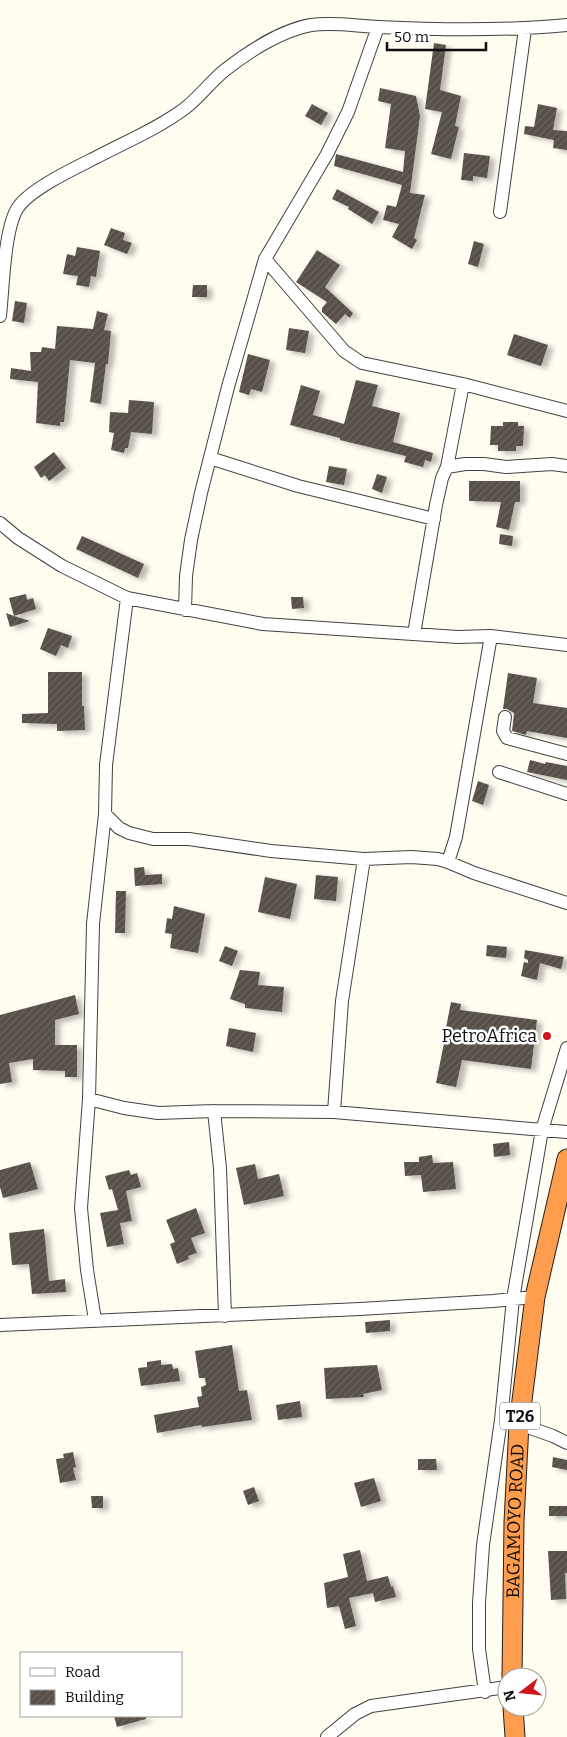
<svg xmlns="http://www.w3.org/2000/svg" width="567" height="1737" font-family="Bitter,serif">
	<defs>
		<pattern id="building-hatch" width="6" height="6" patternUnits="userSpaceOnUse" patternTransform="scale(1.25)"><rect width="6" height="6" fill="#584f49"/><path d="M-1 1l2-2M0 6l6-6M5 7l2-2" fill="none" stroke="#6b645f"/></pattern>
		<filter id="shadow"><feDropShadow dx="5.5" dy="3" stdDeviation="2.5" flood-color="#0004"/></filter>
	</defs>
	<rect width="100%" height="100%" fill="#fffcf0"/>
	<path fill="url(#building-hatch)" filter="url(#shadow)" d="M434 43 446 45 440 90 461 96 455 126 459 127 451 159 431 154 442 112 425 109Z
		M380 88 416 96 420 116 410 193 425 195 414 238 417 240 412 249 392 237 399 224 383 220 387 205 396 207 402 185 334 166 336 154 403 172 405 151 385 148 391 104 378 101Z
		M312 104 328 113 321 125 305 116Z
		M538 104 557 108 553 130 567 131V150L553 148 554 140 524 134 525 126 534 127Z
		M464 153 490 156 487 178 473 176V181L461 180Z
		M337 189 379 212 372 224 348 209 349 207 332 199Z
		M111 228 125 233 123 240 132 243 127 254 104 245Z
		M474 241 484 244 478 267 468 264Z
		M77 247 100 251 96 277 91 276 89 287 76 285 78 276 63 274 67 254 75 256Z
		M317 250 340 265 325 287 353 313 350 318 345 314 336 324 322 312V308L327 302 296 282Z
		M193 285H207V297H192Z
		M15 301 27 303 24 323 12 321Z
		M97 311 108 314 104 330 111 331 108 364H106L101 404 90 402 95 363 70 360 64 422H60V426L36 423 38 382 10 379 11 368 31 371 30 352H41L42 347 55 349 57 326 93 329Z
		M289 328 309 331 305 353 286 350Z
		M514 334 548 345 541 366 507 355Z
		M248 354 270 360 262 392 251 389 249 395 239 392Z
		M356 380 378 385 372 406 400 413 393 442 433 453 431 462 425 460 423 467 404 462 406 456 340 440V438L290 425 301 385 320 391 313 415 344 424Z
		M129 400 154 402 152 434 131 432 128 448H125L124 453 111 450 114 433 109 432 110 412 128 413Z
		M503 422H518V426H524L523 446H516V451H498V445H490L491 426H503Z
		M54 452 66 468 49 481 45 475 41 478 34 467Z
		M329 466 347 469 344 485 326 482Z
		M377 474 387 477 382 493 372 489Z
		M469 481H520V502H515L509 530 496 527 501 502 469 501Z
		M500 534 513 536 512 546 499 544Z
		M82 536 144 564 138 578 76 549Z
		M26 594 27 600 33 598 36 609 14 616 30 621 10 627 6 613 14 616 9 598Z
		M291 597H303L304 608 292 609Z
		M48 628 72 636 68 648 61 645 56 656 40 649Z
		M48 672H82V706H84L85 730 57 731V724L22 723V714L48 713Z
		M508 673 537 678 533 703 567 708V738L527 731 526 735 512 731 514 713 507 709H503Z
		M530 760 545 764 546 762 567 766V780L527 772Z
		M478 781 489 785 483 805 472 801Z
		M144 867 145 875 162 874V884L135 886 134 868Z
		M316 875 338 877 336 901 314 899Z
		M265 877 297 884 290 919 258 912Z
		M116 891H126L125 933H115Z
		M174 906 205 914 198 953 170 948 172 934 165 933 167 918 172 919Z
		M487 945 507 947 506 958 486 956Z
		M225 946 238 951 232 966 219 961Z
		M525 950 564 957 561 969 540 963 537 980 521 976 524 962 528 963V960L524 958Z
		M240 970 260 972 258 985 284 987 282 1012 245 1008V1004L230 999Z
		M75 995 79 1014 55 1020V1045H77V1077H65V1071L33 1070V1059L9 1063 12 1082 0 1084V1015Z
		M451 1002 461 1004 460 1010 537 1020 531 1069 462 1060 456 1087 436 1083 445 1038H444Z
		M229 1028 256 1033 253 1052 226 1046Z
		M509 1142 510 1155 494 1157 493 1144Z
		M432 1155 433 1163 453 1162 456 1189 423 1192 421 1175 405 1176 404 1162H419V1157Z
		M30 1162 38 1189 3 1198 0 1187V1170Z
		M255 1164 258 1179 279 1174 284 1196 244 1205 236 1168Z
		M129 1170 131 1175 137 1173 141 1187 126 1191 132 1221 120 1223 124 1244 107 1247 100 1213 118 1210 112 1189 109 1190 105 1176Z
		M196 1208 205 1233 191 1238 197 1253 188 1256 189 1259 177 1264 170 1244 175 1242 166 1220Z
		M44 1229 49 1281 65 1279 66 1292 32 1294 29 1264 12 1265 9 1233Z
		M390 1320V1331L366 1333 365 1322Z
		M232 1345 239 1391 247 1390 252 1420 202 1427 201 1425 157 1433 154 1415 199 1407 197 1397 202 1396 201 1387 206 1385 205 1378H199L195 1351Z
		M161 1360V1365L172 1364 173 1369 178 1368 180 1381 141 1386 138 1368 147 1367V1362Z
		M377 1365 382 1390 363 1394 364 1397 326 1399 324 1368Z
		M300 1401 302 1417 278 1420 276 1405Z
		M73 1452 76 1467 73 1468 76 1480 60 1483 56 1459 64 1458 63 1454Z
		M553 1457 567 1460V1470L552 1467Z
		M418 1459H436L437 1470H418Z
		M374 1478 381 1501 361 1507 354 1483Z
		M254 1487 259 1501 248 1505 243 1491Z
		M91 1496H103V1508H92Z
		M549 1506H567V1516H549Z
		M360 1550 367 1581 388 1576 391 1587 393 1586 396 1597 375 1602 373 1593 349 1598 356 1626 345 1629 339 1606 327 1608 324 1583 348 1577 343 1554Z
		M548 1551H567V1573H565L566 1599 551 1600Z
		M114 1716H146V1719L117 1727Z"/>
	<g fill="none" stroke-linecap="round" stroke-linejoin="round">
		<defs>
			<path id="minor" d="M500 212 525 29
				M265 259 344 351 362 363 463 384 567 411
				M0 316C3 289 4 231 17 209 28 190 75 168 95 158 125 142 157 129 184 109 199 98 210 82 225 70 248 52 282 30 311 25 334 22 355 26 379 27 441 30 505 31 567 25
				M210 458 298 486 434 519
				M447 467 463 384
				M0 523 18 538 62 566 127 598 263 624 458 637 491 636 567 645
				M185 610 186 576 191 540 201 493 228 387 265 259 327 154 348 112 378 27
				M414 634 436 505 442 478 447 467 465 464H484L506 467 552 464 567 466
				M505 717 503 731 507 738 567 754
				M499 772 567 794
				M105 814 119 828 129 833 153 839H189L271 851 364 859 411 857 438 859 448 862 474 873 567 903
				M448 862 456 837 491 636
				M89 1099 124 1108 158 1113 214 1111 334 1112 567 1132
				M214 1111 220 1168 225 1316
				M334 1112 342 1001 364 859
				M95 1320 87 1270 81 1208 89 1099 93 924 105 814 106 765 127 598
				M0 1325 360 1309 493 1301 535 1297
				M519 1424 553 1436 567 1443
				M485 1692 479 1649V1603L483 1545 501 1420 513 1299 542 1130 567 1048
				M327 1737 355 1714 371 1706 507 1687"/>
			<g id="highway">
				<path id="s1" d="M512 1677 514 1522 519 1424 535 1297 567 1159"/>
				<path d="M513 1707 515 1737"/>
			</g>
		</defs>
		<use href="#minor" stroke="#414141" stroke-width="14"/>
		<use href="#highway" stroke="#1f1f1f" stroke-width="21"/>
		<use href="#minor" stroke="#fff" stroke-width="12"/>
		<use href="#highway" stroke="#ff9d4e" stroke-width="19"/>
	</g>
	<circle fill="#cf1620" stroke="#fff" stroke-width="2" cx="547" cy="1036" r="5"/>
	<g text-anchor="middle" dominant-baseline="central" stroke-width="5" stroke-linejoin="round" paint-order="stroke">
		<rect fill="#fff" stroke="#565656" stroke-width="1" x="500" y="1402.5" width="40" height="27" rx="4"/>
		<g font-size="16" font-weight="bold" fill="#0e0e0e">
			<text x="520" y="1416">T26</text>
		</g>
		<g font-size="18" fill="#0e0e0e" stroke="#fff" text-anchor="end">
			<text x="537" y="1036">PetroAfrica</text>
		</g>
		<g font-size="18" fill="#0e0e0e" stroke="#fff">
			<text stroke="none"><textPath href="#s1" startOffset="156">BAGAMOYO ROAD</textPath></text>
		</g>
	</g>
	<rect x="20" y="1652" width="162" height="65" fill="#ffffff" stroke="#9f9f9f"/>
	<rect x="30" y="1668" width="25" height="8" fill="#ffffff" stroke="#9f9f9f"/>
	<text x="65" y="1677" font-size="15" fill="#0e0e0e">Road</text>
	<rect x="30" y="1690" width="25" height="15" fill="url(#building-hatch)" stroke="#9f9f9f"/>
	<text x="65" y="1702" font-size="15" fill="#0e0e0e">Building</text>
	<g transform="translate(522 1692) rotate(254)"><circle r="24" fill="#ffffff" stroke="#9f9f9f"/>
	<path d="M0-4L9 19L0 12L-9 19Z" fill="#cf1620"/>
	<text y="-8" font-size="14" font-weight="bold" text-anchor="middle" fill="#0e0e0e">N</text>
	</g>
	<path d="M387 42v8h99v-8" fill="none" stroke="#0e0e0e" stroke-width="2.5"/>
	<text x="394" y="42" font-size="15" fill="#0e0e0e" stroke="#ffffff" stroke-width="4" paint-order="stroke">50 m</text>
</svg>
